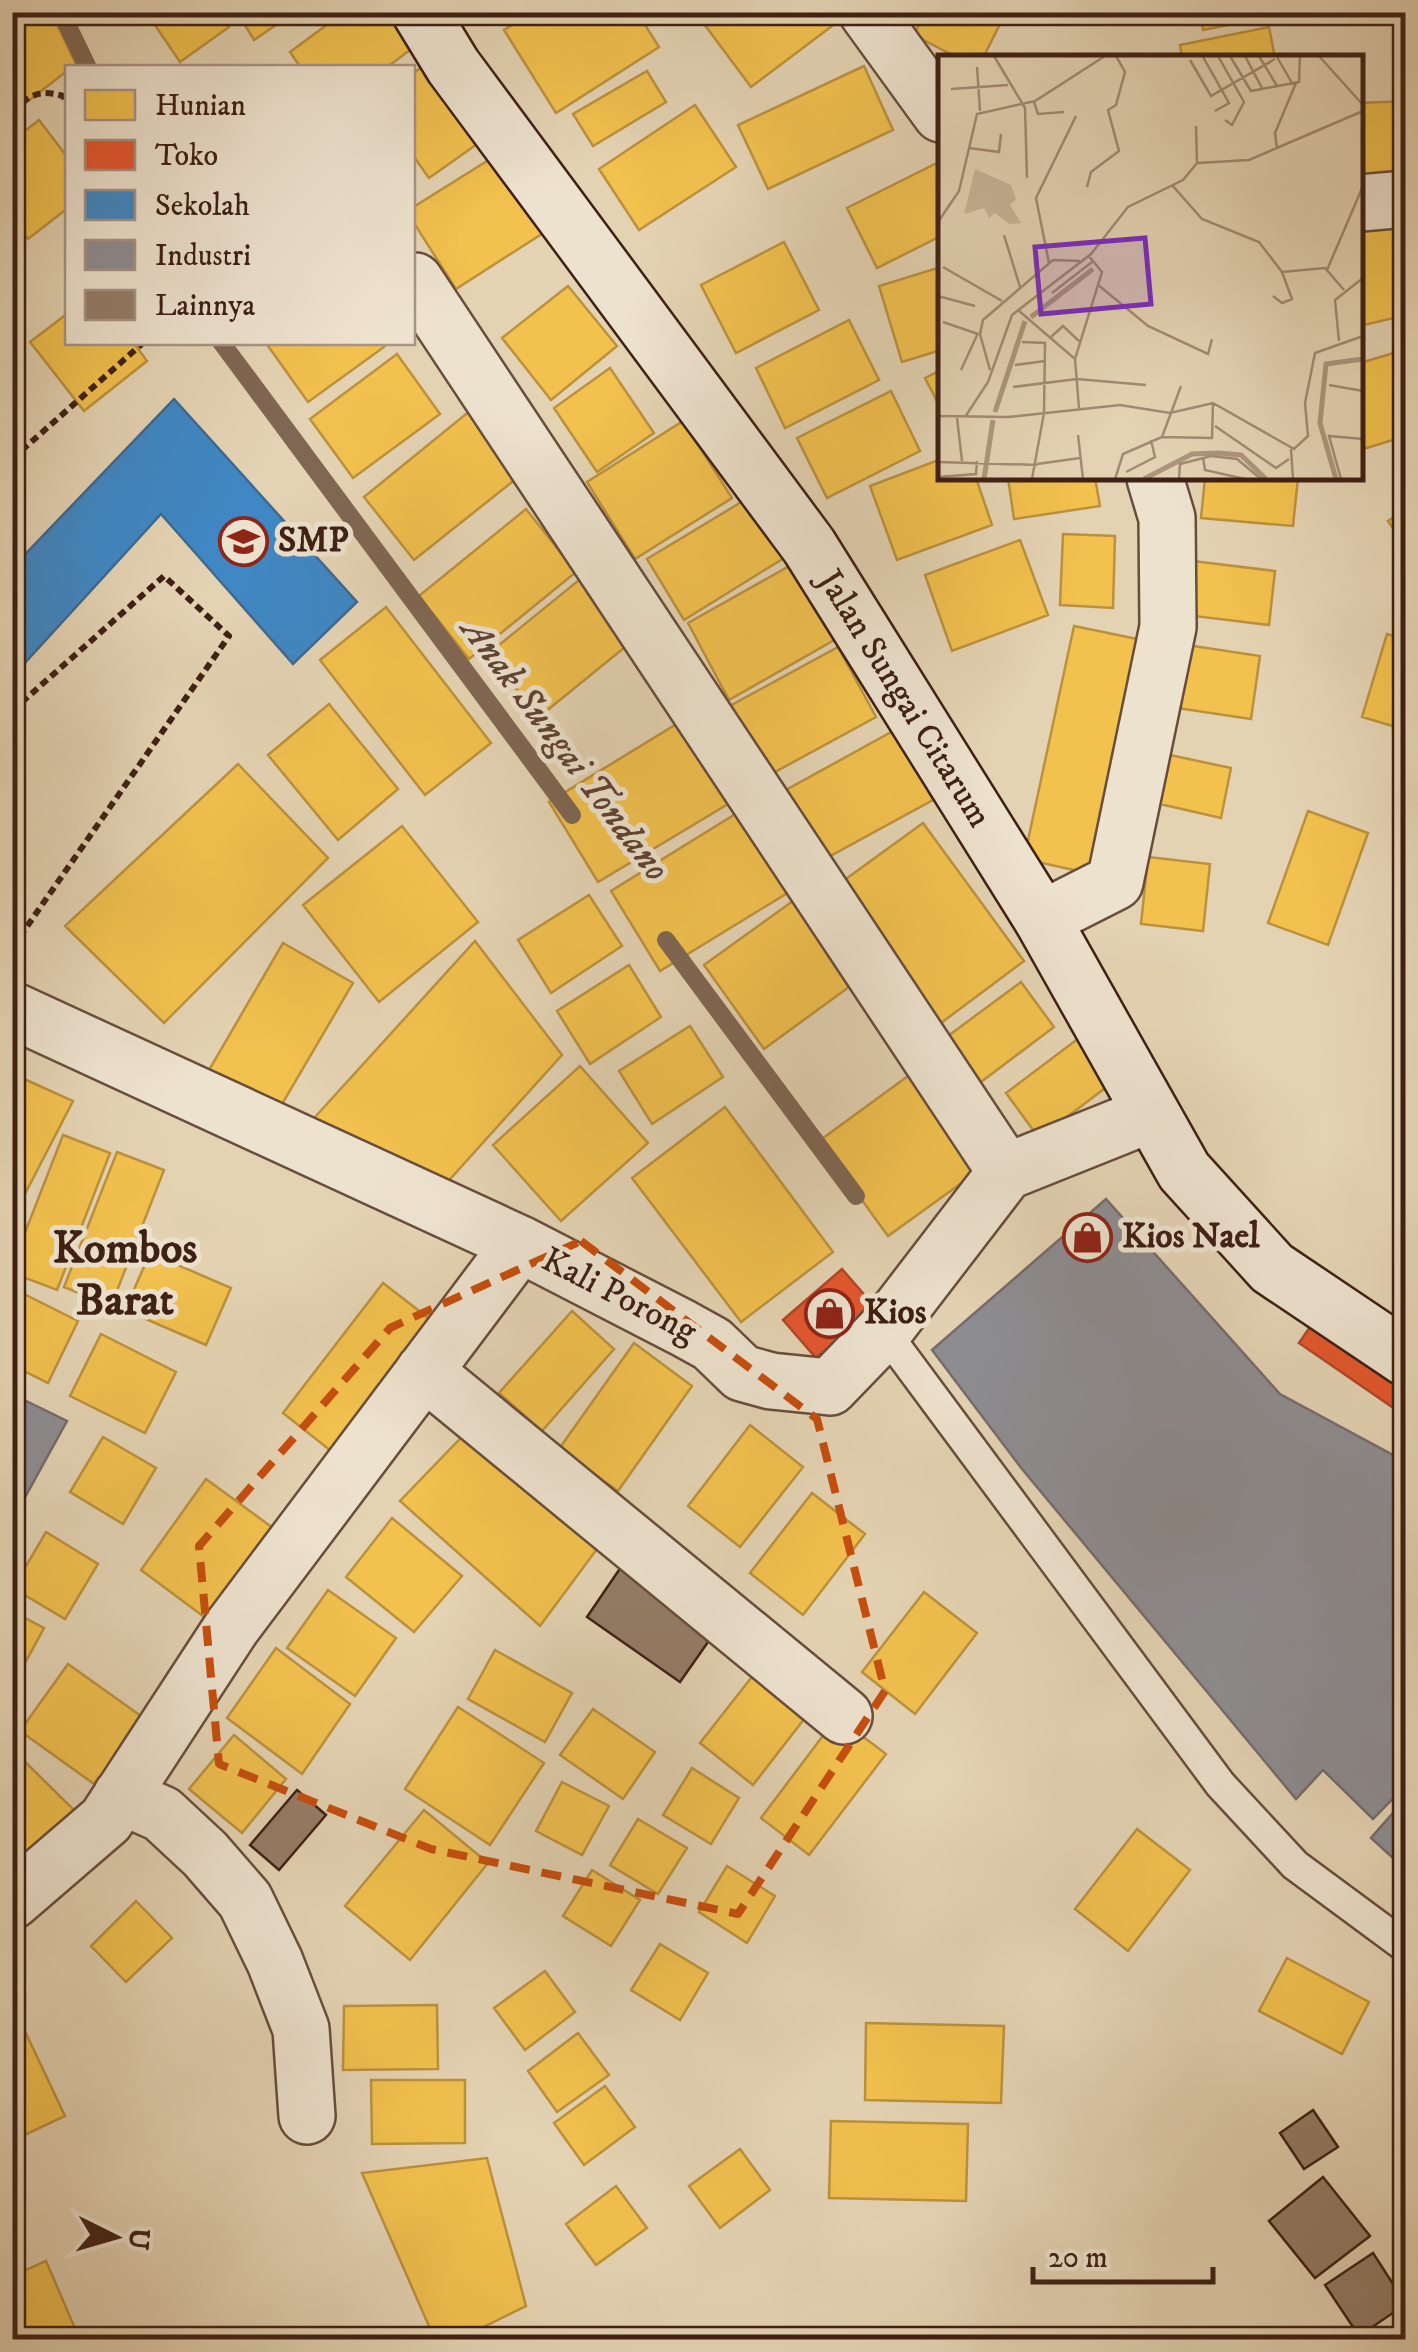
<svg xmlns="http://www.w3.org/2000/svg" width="1418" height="2352" font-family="'IM FELL DW Pica',serif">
	<rect width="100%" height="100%" fill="#e4d3b3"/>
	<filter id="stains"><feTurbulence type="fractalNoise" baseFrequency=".002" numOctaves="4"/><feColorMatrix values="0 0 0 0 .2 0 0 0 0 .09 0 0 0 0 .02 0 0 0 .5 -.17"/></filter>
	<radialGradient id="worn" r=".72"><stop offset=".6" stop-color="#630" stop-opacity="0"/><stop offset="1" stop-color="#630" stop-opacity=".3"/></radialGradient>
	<path fill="#f2c14e" stroke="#bc913d" stroke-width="2.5" d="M12 12H51L76 64 22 106 12 90Z
		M146 12H218L229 27 180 62Z
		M237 12H295L254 40Z
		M344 12H395L418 44 386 68H301L290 52Z
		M532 12H637L659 47 556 113 504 30Z
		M719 12H834L840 20 751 87 704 24Z
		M925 12H1006L983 58H958L914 35Z
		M1200 12H1293L1203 30Z
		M1269 27 1275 58H1182L1180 45Z
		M437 57 490 135 429 178 412 154V74Z
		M864 66 893 130 768 189 738 125Z
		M647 71 666 102 593 146 573 114Z
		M1406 101V187L1360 189V103Z
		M695 105 736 167 639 230 599 169Z
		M39 120 68 158V208L28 239 12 219V141Z
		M503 151 551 228 456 289 412 220V208Z
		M941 161V236L877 268 847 208Z
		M1389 209 1406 279V315L1360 326V215Z
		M784 242 819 310 736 353 701 285Z
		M941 267V350L902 362 879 286Z
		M568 286 617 346 551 400 502 338Z
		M68 313V342H133L147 361 84 411 30 342Z
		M849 320 879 380 785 428 756 368Z
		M273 342H381L384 347 308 402 268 346Z
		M1397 352 1406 381V436L1360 450V363Z
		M397 354 440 414 353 478 310 419Z
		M610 368 654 433 597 472 554 408Z
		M941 370V409L925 378Z
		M891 391 920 451 827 498 797 438Z
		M471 410 522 474 414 560 364 497Z
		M683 421 732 498 635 559 587 482Z
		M941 459V478H976L992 525 897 560 870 486Z
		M1008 478H1095L1100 506 1014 519Z
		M1205 478H1298L1293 526 1201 518Z
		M748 498 784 558 684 620 647 559Z
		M526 509 576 572 469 659 419 596Z
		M1406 510V548L1388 521Z
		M1063 534 1115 536 1113 608 1060 605Z
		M1020 540 1048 615 952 651 925 575Z
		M1193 561 1275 571 1269 625 1186 615Z
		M793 564 836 639 729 700 688 623Z
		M595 567 646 630 539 717 488 654Z
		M386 607 491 743 425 795 320 660Z
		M1074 626 1142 640 1092 874 1024 859Z
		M1387 634 1406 640V730L1362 717Z
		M1187 645 1260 656 1251 719 1177 708Z
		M838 647 876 717 764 778 726 708Z
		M329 704 398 789 338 840 268 755Z
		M688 717 738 798 598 882 549 802Z
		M895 730 933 800 821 861 784 791Z
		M1170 755 1231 768 1221 818 1160 804Z
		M238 764 328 858 164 1023 65 926Z
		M750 805 799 886 660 971 611 891Z
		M1308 811 1368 833 1328 945 1268 923Z
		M923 823 1024 961 941 1023 839 884Z
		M402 826 478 922 379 1002 303 905Z
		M1148 857 1210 864 1203 931 1141 924Z
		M804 893 864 976 764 1049 704 965Z
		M589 895 622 946 551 993 518 940Z
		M475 941 562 1055 443 1187 306 1127Z
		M283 943 353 983 278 1111 209 1070Z
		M629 965 661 1017 590 1064 557 1011Z
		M1021 982 1054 1027 981 1082 948 1036Z
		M690 1026 723 1077 652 1124 619 1071Z
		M1079 1038 1112 1083 1039 1138 1006 1093Z
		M580 1066 648 1143 561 1221 493 1145Z
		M919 1068 988 1164 888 1236 819 1141Z
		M22 1078 73 1101 12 1219V1114Z
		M725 1107 833 1252 741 1322 632 1178Z
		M63 1135 110 1153 57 1290 12 1273V1266Z
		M117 1152 164 1170 111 1306 64 1287Z
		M150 1253 231 1288 206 1345 125 1310Z
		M383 1283 440 1327 340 1458 283 1413Z
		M12 1288 78 1321 48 1383 12 1365Z
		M572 1311 614 1349 542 1431 499 1393Z
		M101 1334 176 1372 145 1433 70 1396Z
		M634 1343 692 1386 618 1491 559 1449Z
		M481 1417 611 1530 540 1626 400 1501Z
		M750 1425 803 1467 740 1547 688 1506Z
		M103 1437 156 1468 123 1524 70 1492Z
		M206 1479 284 1536 219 1628 141 1570Z
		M812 1493 865 1534 803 1615 750 1573Z
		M392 1518 462 1576 414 1632 346 1577Z
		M46 1532 98 1564 65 1619 13 1588Z
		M328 1590 396 1638 355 1696 287 1648Z
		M924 1592 977 1633 915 1714 862 1672Z
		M12 1611 44 1628 12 1687Z
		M276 1648 350 1704 302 1774 227 1718Z
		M495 1650 572 1693 545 1742 468 1699Z
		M68 1664 155 1726 108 1794 20 1731Z
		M762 1664 815 1705 753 1785 700 1743Z
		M458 1707 544 1763 490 1845 405 1789Z
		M593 1709 655 1752 623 1799 560 1755Z
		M837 1717 886 1754 809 1855 761 1818Z
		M234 1735 286 1779 242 1833 189 1789Z
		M12 1749 77 1813 24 1867 12 1855Z
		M692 1768 739 1798 711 1844 663 1815Z
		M562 1782 609 1806 582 1855 536 1831Z
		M424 1810 488 1863 410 1960 345 1906Z
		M638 1819 687 1848 658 1894 610 1865Z
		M1137 1829 1190 1870 1128 1951 1075 1909Z
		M727 1866 775 1896 747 1943 699 1912Z
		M592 1870 640 1900 611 1946 563 1916Z
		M136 1901 172 1938 126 1982 91 1946Z
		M660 1944 708 1973 680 2020 631 1990Z
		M1287 1958 1369 2002 1342 2054 1259 2011Z
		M545 1971 575 2012 525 2050 494 2008Z
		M437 2005 438 2069 343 2070 344 2006Z
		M14 2008 65 2116 12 2141V2009Z
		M866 2023 1004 2026 1001 2103 865 2100Z
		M578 2033 609 2075 557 2112 528 2071Z
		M371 2080H465V2143L372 2144Z
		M605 2086 635 2127 584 2165 554 2123Z
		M831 2121 968 2124 966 2201 829 2198Z
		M740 2149 770 2190 720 2228 689 2186Z
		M487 2158 526 2306 457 2340H435L362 2173Z
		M616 2186 647 2228 596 2265 566 2224Z
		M46 2261 80 2340H12V2276Z"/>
	<path fill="#e4572e" stroke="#b24626" stroke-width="2.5" d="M842 1269 875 1307 816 1358 783 1320Z
		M1319 1314 1406 1374V1394L1395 1409 1299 1343Z"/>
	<path fill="#3f88c5" stroke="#3f6990" stroke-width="2.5" d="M174 399 357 602 293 664 161 514 12 677V568Z"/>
	<path fill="#8d8d92" stroke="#756c6c" stroke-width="2.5" d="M1106 1199 1280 1394 1406 1462V1785L1373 1819 1323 1770 1296 1799 1022 1469 932 1350Z
		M12 1394 67 1421 12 1521Z
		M1406 1798V1870L1371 1838Z"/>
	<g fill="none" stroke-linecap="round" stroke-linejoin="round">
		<path stroke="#806753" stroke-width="18" d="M61 12 88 68
			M221 342 572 815
			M666 940 856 1196"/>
	</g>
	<path fill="#947d67" stroke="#3e2014" stroke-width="2.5" d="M621 1567 715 1632 680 1682 587 1617Z
		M297 1790 326 1815 279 1870 250 1845Z
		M1313 2110 1338 2147 1304 2169 1280 2133Z
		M1323 2177 1370 2236 1315 2278 1269 2221Z
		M1373 2253 1406 2304 1359 2336 1325 2285Z"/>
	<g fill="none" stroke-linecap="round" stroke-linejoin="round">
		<defs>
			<path id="lane" d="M884 1331 1220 1784 1295 1865 1406 1947"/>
			<path id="street" d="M867 12 941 114
				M1360 203 1406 199
				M415 281 1006 1172
				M1042 919 1115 882 1168 627 1167 518 1155 478
				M12 1010 520 1244 683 1328 712 1344 742 1373 771 1381 830 1387 884 1331 1006 1172 1151 1114
				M424 1371 844 1716
				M121 1796 162 1814 205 1854 245 1900 275 1962 301 2029 307 2116
				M12 1901 106 1820 232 1627 520 1244"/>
			<path id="secondary" d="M420 12 453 66 809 546 1042 919 1184 1171 1272 1268 1406 1358"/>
		</defs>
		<use href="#lane" stroke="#684d3c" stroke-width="35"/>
		<use href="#street" stroke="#684d3c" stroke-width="60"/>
		<use href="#secondary" stroke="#3e2014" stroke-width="60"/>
		<path stroke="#3e2014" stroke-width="6" stroke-dasharray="8 5" stroke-linecap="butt" d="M12 111C30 95 39 89 63 96L68 106
			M12 459 144 342
			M12 711 164 576 229 636 12 948"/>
		<use href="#lane" stroke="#ede2ce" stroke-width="30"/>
		<use href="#street" stroke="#ede2ce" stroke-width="55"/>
		<use href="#secondary" stroke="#ede2ce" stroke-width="55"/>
	</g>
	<path fill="none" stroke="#c64e0e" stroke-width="8" stroke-dasharray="20 12" stroke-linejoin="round" d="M581 1241 817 1419 885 1691 738 1914 431 1849 219 1764 199 1546 390 1328Z"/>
	<defs>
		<symbol id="school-ring" viewBox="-11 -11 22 22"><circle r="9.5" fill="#ede2ce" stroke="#8f2418" stroke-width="1.5"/><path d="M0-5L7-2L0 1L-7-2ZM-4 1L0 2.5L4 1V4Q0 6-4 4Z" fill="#8f2418"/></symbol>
		<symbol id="shop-ring" viewBox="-11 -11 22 22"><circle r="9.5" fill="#ede2ce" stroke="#8f2418" stroke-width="1.5"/><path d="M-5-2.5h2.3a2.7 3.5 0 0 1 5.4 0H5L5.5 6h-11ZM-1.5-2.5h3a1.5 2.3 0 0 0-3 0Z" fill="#8f2418"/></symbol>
	</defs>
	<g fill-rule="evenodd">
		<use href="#school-ring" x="216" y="514" width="55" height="55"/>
		<use href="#shop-ring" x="1060" y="1210" width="55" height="55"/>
		<use href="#shop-ring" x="802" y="1286" width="55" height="55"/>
	</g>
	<g text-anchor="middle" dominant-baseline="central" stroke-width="10" stroke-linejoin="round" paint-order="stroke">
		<g font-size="35" font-weight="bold" fill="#3e2014" stroke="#ede2ce" text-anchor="start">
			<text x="278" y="541">SMP</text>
			<text x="1122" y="1237">Kios Nael</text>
			<text x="864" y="1313">Kios</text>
		</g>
		<g font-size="35" fill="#3e2014" stroke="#ede2ce">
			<text transform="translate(904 699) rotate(58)">Jalan Sungai Citarum</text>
			<text transform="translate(619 1296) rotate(27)">Kali Porong</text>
		</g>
		<g font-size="38" font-style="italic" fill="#5f4334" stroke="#ede2ce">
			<text transform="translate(565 750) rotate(53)">Anak Sungai Tondano</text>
		</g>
		<g font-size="45" font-weight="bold" fill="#3e2014" stroke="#ede2ce">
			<text x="125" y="1249">Kombos<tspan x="125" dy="52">Barat</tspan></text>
		</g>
	</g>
	<g transform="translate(938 55)">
		<rect width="425" height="425" fill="#e4d3b3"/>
		<path d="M37 114 73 130 78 144 72 150 83 168 71 169 57 158 51 163 46 153 26 159Z" fill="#c8b598"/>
		<path fill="none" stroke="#ac967d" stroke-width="5" d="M93 262 155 214M57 357 87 266M46 424 55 365M206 424 254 399 280 398 303 400 328 424M398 424 382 368 388 309 425 304"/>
		<path fill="none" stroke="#a28b73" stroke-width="2.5" d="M56 1 87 53 89 123M280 1 306 47 294 70 287 65M292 1 313 36 361 27 362 1M307 1 325 35M321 1 339 31M381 1 425 50M265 2 291 48 277 56M339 2 354 28M252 5 273 41 337 4M39 12 42 56M13 34 70 30M96 47 100 59 126 57M258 71 259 108M31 93 61 97 63 79M339 94 337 78 358 28M259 108 311 105 425 56M234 130 264 164 321 187 344 217 387 213 406 235M149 132 153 117 181 96 170 55 178 50 187 17 178 1M0 167 21 136 39 59 97 46 167 1M66 180 82 232M111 208 98 143 138 61M5 212 64 246M389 215 425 131M159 229 210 271 270 299 274 284M114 238 154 207M0 241 37 251M335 241 344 248 354 244 344 217M80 255 137 304M5 267 40 279M113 282 125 271 141 286M401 286 397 245 425 223M84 287 107 288 106 358 94 424M77 310 107 306M23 315 40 278M52 315 42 279 45 265 115 205 142 206M391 330 425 336M75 332 139 324 208 330M141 353 137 304 164 217 150 200M0 361 70 362 182 350 232 358 275 348 356 394 370 381 367 348 377 298 425 281M27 362 50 327 74 260 153 199 190 152 245 125 259 108M19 363 24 406M277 371 338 413 351 404M140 380 145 424M224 382 274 383 275 348M353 394 355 424M265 402 267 415 307 424M0 407 99 410M99 409 142 403M188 417 217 402 213 385M0 422 38 419 39 406M177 424 185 399 224 382 243 331M241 424 242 409 273 401 299 404 323 424M403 424 391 381 425 384"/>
		<path fill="#7b2cbf" fill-opacity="0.15" stroke="#7b2cbf" stroke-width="5" d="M207 183 213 249 103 259 97 192Z"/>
		<rect width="425" height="425" fill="none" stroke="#3e2014" stroke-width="5"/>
	</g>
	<rect width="1418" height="2352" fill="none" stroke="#e4d3b3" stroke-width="50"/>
	<rect x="15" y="15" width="1388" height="2322" fill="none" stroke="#3e2014" stroke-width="5"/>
	<rect x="25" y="25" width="1368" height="2302" fill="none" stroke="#3e2014" stroke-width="2.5"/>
	<rect x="65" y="65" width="350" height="280" fill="#ede2ce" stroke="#a79484" stroke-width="2.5"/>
	<rect x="85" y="90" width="50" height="30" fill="#f2c14e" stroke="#a79484" stroke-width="2.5"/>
	<text x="155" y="115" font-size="30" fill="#3e2014">Hunian</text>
	<rect x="85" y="140" width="50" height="30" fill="#e4572e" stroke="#a79484" stroke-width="2.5"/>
	<text x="155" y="165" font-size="30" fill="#3e2014">Toko</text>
	<rect x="85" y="190" width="50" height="30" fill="#3f88c5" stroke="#a79484" stroke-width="2.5"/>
	<text x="155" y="215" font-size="30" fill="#3e2014">Sekolah</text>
	<rect x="85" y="240" width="50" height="30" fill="#8d8d92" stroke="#a79484" stroke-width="2.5"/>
	<text x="155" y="265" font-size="30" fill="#3e2014">Industri</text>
	<rect x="85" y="290" width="50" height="30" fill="#947d67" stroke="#a79484" stroke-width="2.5"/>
	<text x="155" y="315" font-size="30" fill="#3e2014">Lainnya</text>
	<g transform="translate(115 2237) rotate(95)" stroke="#ede2ce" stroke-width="8" paint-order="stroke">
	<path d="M0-8L18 38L0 25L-18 38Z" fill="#3e2014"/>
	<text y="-15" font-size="28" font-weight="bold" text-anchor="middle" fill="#3e2014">U</text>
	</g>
	<path d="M1033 2267v15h180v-15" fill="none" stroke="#3e2014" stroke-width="5"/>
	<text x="1048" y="2267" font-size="30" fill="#3e2014" stroke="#ede2ce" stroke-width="8" paint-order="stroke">20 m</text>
	<rect width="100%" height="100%" filter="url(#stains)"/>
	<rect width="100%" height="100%" fill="url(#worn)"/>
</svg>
